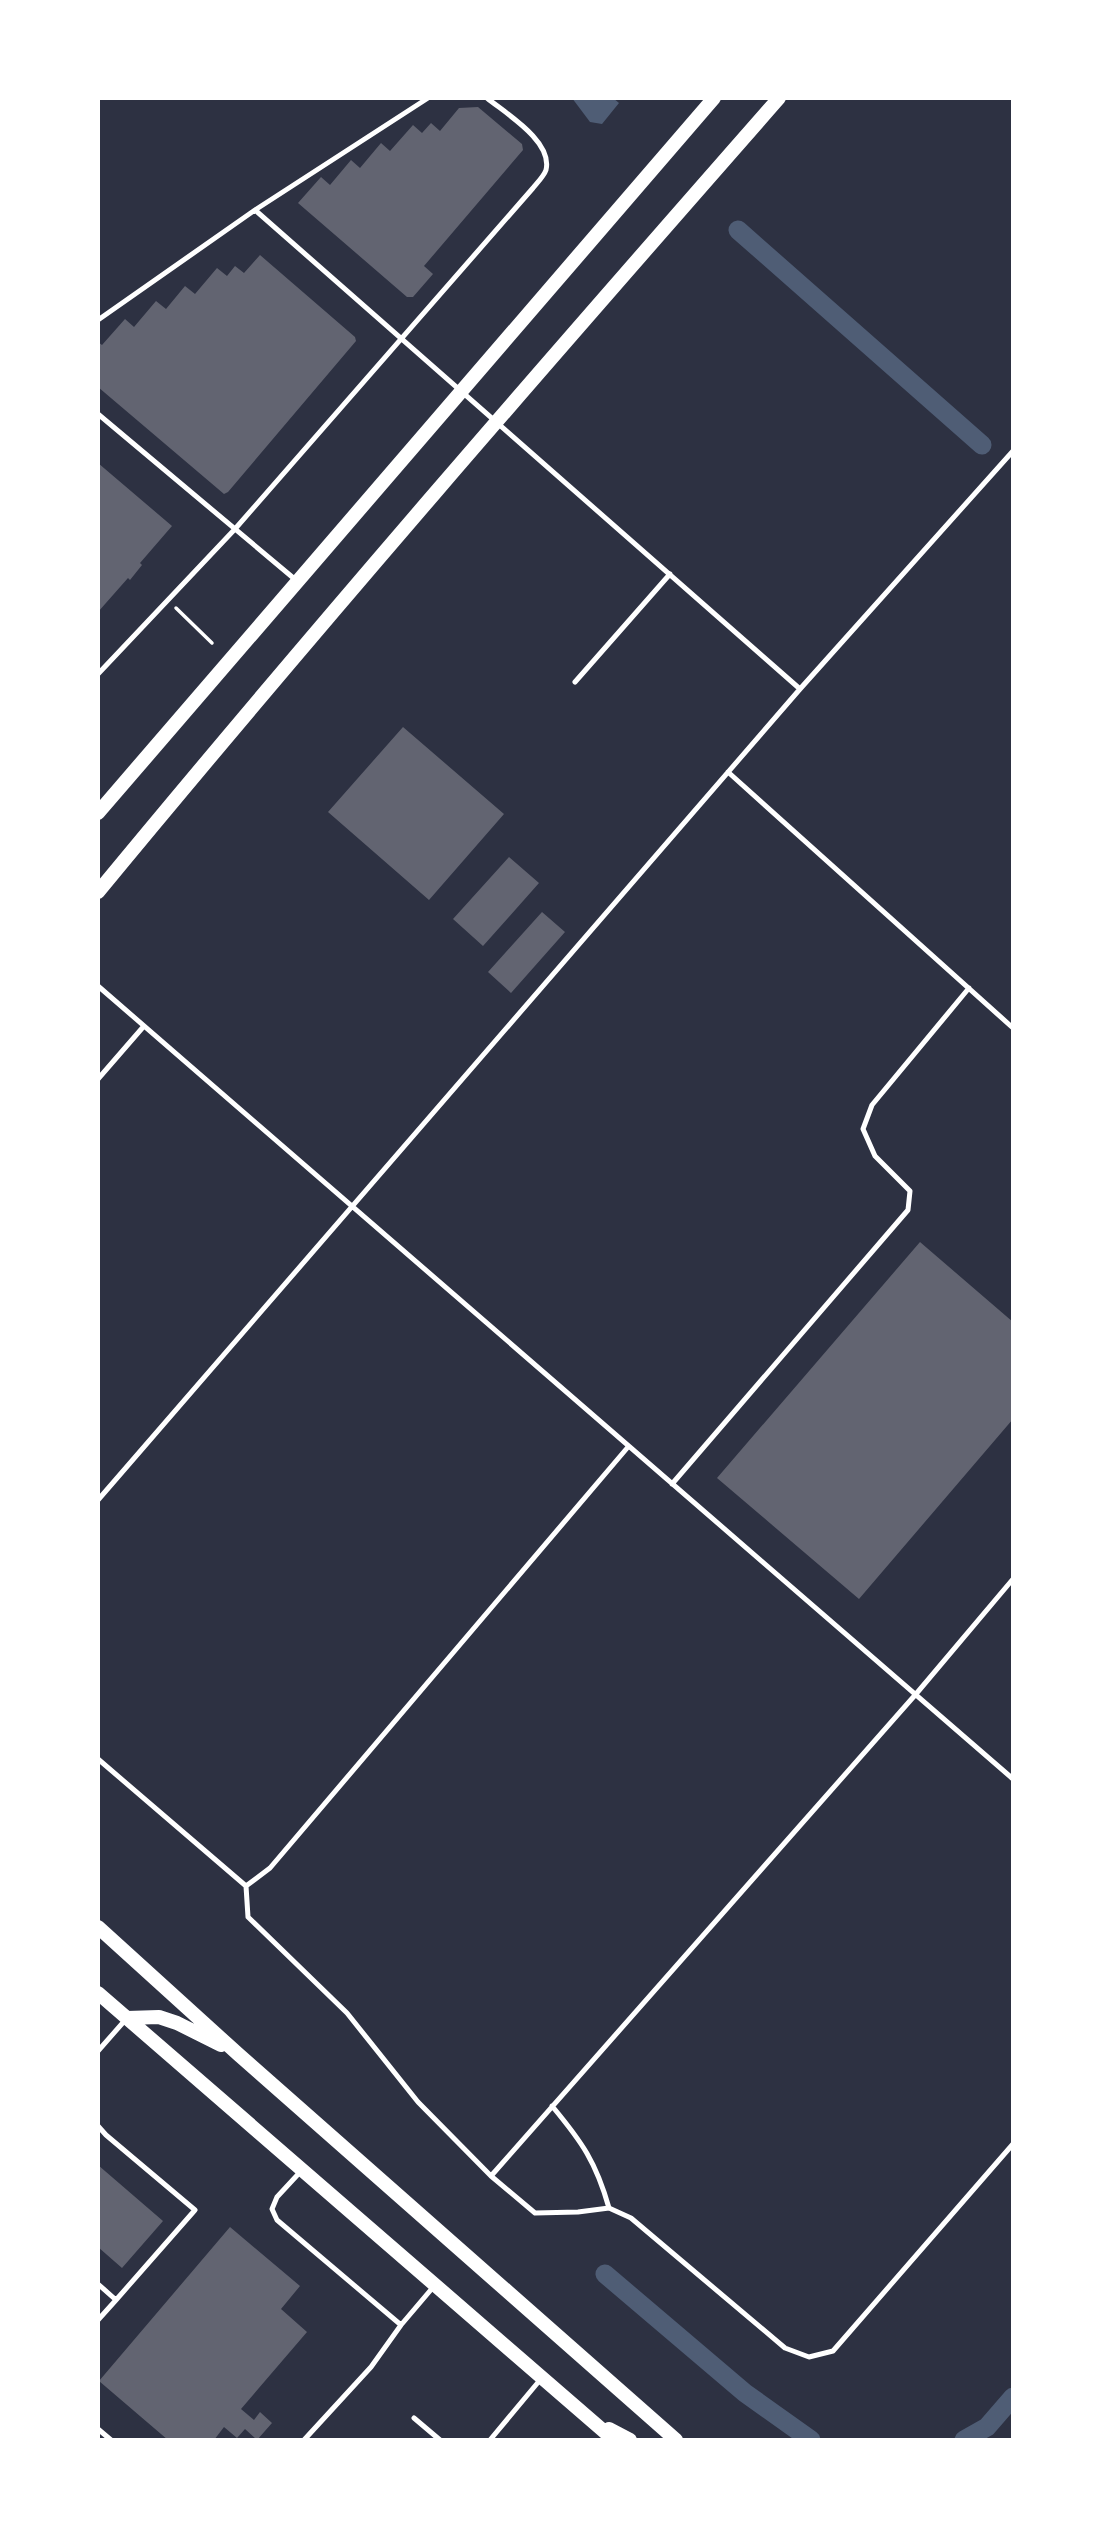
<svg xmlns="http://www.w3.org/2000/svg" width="1111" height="2538" font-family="'DM Sans',sans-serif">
	<rect width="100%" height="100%" fill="#2d3142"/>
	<path fill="#4f5d75" d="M572 98H613L619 103 602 124 590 122Z"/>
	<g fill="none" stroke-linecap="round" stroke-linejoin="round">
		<path stroke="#4f5d75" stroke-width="19" d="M738 230 982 445
			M605 2274 745 2393 811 2440
			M964 2440 987 2427 1013 2397"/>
	</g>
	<path fill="#626471" d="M478 107 522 144 523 150 424 266 433 274 413 297H407L298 203 321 177 330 185 351 160 360 168 381 143 390 151 413 125 422 133 431 123 440 131 459 108Z
		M260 255 355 337 356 341 228 492 224 494 98 387V342L102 345 125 319 134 327 156 301 166 309 185 286 195 294 217 268 227 276 235 266 244 273Z
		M98 463 172 526 140 563 142 565 130 580 128 578 98 612Z
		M403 727 504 814 429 900 328 812Z
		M509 857 539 883 483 946 453 919Z
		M542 912 565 932 511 993 488 972Z
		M920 1242 1013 1322V1419L859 1599 717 1478Z
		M98 2165 163 2221 122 2268 98 2247Z
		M230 2227 300 2286 281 2309 307 2332 241 2409 254 2420 260 2412 272 2423 257 2440 245 2429 237 2438 224 2427 214 2440H168L99 2381Z"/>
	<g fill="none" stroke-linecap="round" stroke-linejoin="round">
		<path stroke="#fff" stroke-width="3.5" d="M176 608 212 643"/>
		<path stroke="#fff" stroke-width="5" d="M428 98 255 210 800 689
			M98 320 255 210
			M98 414 297 581
			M98 674 235 529 533 188C537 183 544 176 546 170 553 141 505 113 487 98
			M575 682 670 574
			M728 772 1013 1028
			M98 986 1013 1779
			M98 1079 144 1026
			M672 1484 908 1210 910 1191 875 1156 863 1129 872 1105 969 988
			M98 1500 800 689 1013 451
			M98 1759 246 1886 248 1917 347 2013 418 2102 491 2176 535 2213 578 2212 609 2208 631 2218 785 2348 809 2357 833 2351 1013 2144
			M246 1886 270 1868 628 1447
			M98 2051 127 2018
			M552 2106C582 2142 596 2162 609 2208
			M98 2126 106 2135 195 2210 116 2300 98 2284
			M302 2170 277 2197 272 2209 277 2220 401 2325
			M491 2176 916 1694 1013 1579
			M98 2320 116 2300
			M414 2418 440 2440
			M98 2429 111 2440
			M304 2440 371 2367 401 2325 435 2285
			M490 2440 540 2380"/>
		<path stroke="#fff" stroke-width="14" d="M98 813 714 98
			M98 892C320 623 549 360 779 98
			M98 1927 238 2054 676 2440
			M98 1993 614 2440
			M127 2018 159 2017 177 2023 221 2045
			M609 2429 630 2440"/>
	</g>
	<rect width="1111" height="2538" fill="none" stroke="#ffffff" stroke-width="200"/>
</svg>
